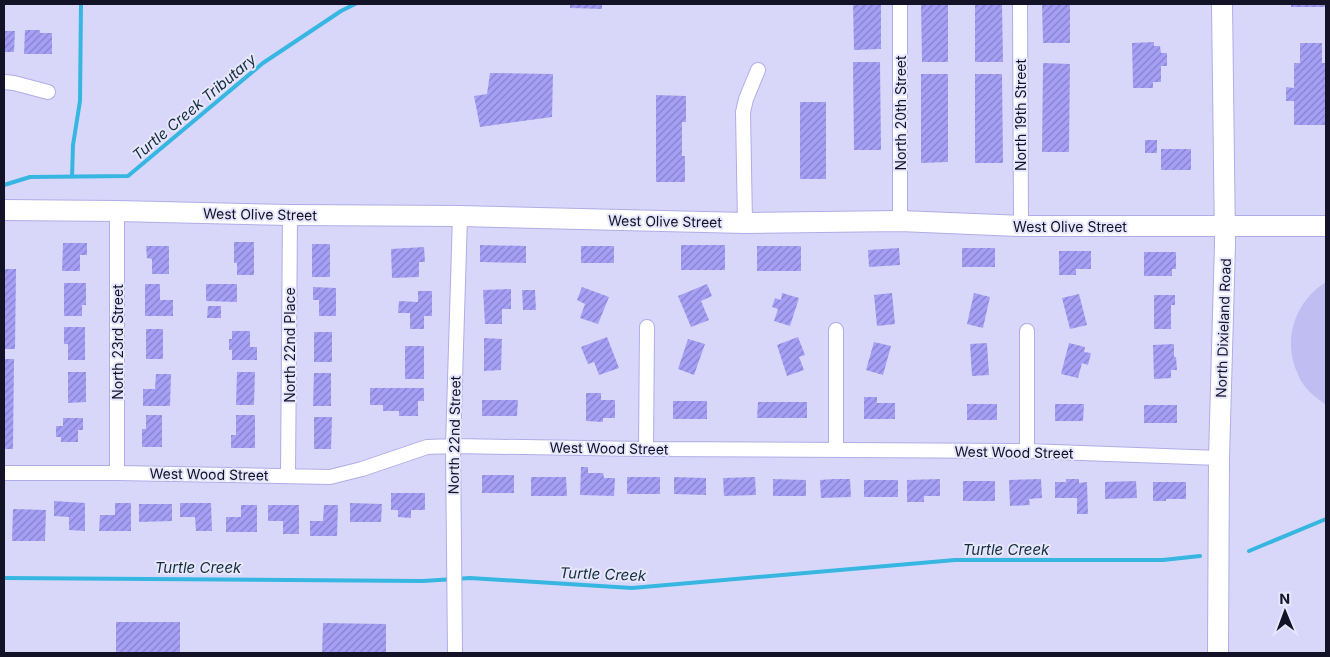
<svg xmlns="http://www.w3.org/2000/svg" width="1330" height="657" font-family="Inter,sans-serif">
	<defs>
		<pattern id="building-hatch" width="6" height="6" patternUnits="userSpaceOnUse" patternTransform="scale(1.25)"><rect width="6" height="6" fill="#a5a0f6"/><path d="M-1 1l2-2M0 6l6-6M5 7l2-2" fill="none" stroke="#8581c7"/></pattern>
	</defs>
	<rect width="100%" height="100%" fill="#d8d7fa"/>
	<path fill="#bfbdf2" d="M1326 282V405C1317 398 1307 391 1301 381 1299 378 1298 373 1296 370 1283 336 1296 301 1326 282Z"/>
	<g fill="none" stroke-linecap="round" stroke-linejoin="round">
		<path stroke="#37b6e2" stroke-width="4" d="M72 177 73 145 80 101 81 4
			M4 185 30 177 128 176 263 63 341 11 355 4
			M1249 551 1326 519
			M4 578 423 581 470 578 632 588 955 560H1163L1200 556"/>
	</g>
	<path fill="url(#building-hatch)" d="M570 4H602V9L570 8Z
		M853 4H881V49L854 50Z
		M921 4H948V62H922Z
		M975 4H1002L1003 62H975Z
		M1042 4H1070V43H1043Z
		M1291 4H1326V7H1291Z
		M25 30H40V33H52V54H24Z
		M4 31H15L14 52H4Z
		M1154 42V46H1160L1161 53H1167V66H1161V82H1153V88H1133L1132 43Z
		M1300 43H1322V63H1326V125H1294V101H1286V87L1294 88V63H1300Z
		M853 62H880L881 150H854Z
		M1043 63 1070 64 1069 152H1042Z
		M490 73 553 74 552 117 480 127 474 96 487 94Z
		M921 74H948V162L921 163Z
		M975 74H1002L1003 163H975Z
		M656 95 686 96V122H682V156H685V182H656Z
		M800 102H826V179H800Z
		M1145 140H1157V153H1145Z
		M1161 149H1191V170H1161Z
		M234 242H254V275H237V263H234Z
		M63 243H87V255H80V271H62Z
		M312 244H330V277H312Z
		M480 245 526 246V263L480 262Z
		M681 245H725V270H681Z
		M146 246H169V274H152V259L147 258Z
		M581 246H614V263H581Z
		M757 246H801V271H757Z
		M424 247 425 262H419V277L392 278 391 249Z
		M899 248 900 265 869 267 868 250Z
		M962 248H995V267H962Z
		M1059 251H1091V269H1076V275H1059Z
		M1144 252H1176V269H1172V276H1144Z
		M4 269H16L15 349H4Z
		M64 283H86V305H82V316H64Z
		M145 284H160V300H173V316H145Z
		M206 284H237V302L206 301Z
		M707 284 712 296 701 301 709 320 691 327 678 296Z
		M313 287 336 288V316H319V300H313Z
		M582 287 609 297 598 324 580 318 585 304 577 300Z
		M511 289V309H502V324H485L483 290Z
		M522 290H535L536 310H523Z
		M418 291H432V316H424V329H410V313H398L399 301 418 302Z
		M782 293 799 298 790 326 774 321 778 309 772 307 775 298 781 300Z
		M892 293 895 324 877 326 874 295Z
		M974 293 990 297 983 328 967 324Z
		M1079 294 1087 325 1070 329 1062 298Z
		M1154 295H1175V305H1171V329H1154Z
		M208 306H221V318H207Z
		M64 327H85V360H68V344H64Z
		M146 329H163V359H146Z
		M232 331H250V347H257V360H232V350H229V339H232Z
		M314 332H332V362H314Z
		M607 337 619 368 599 375 594 362 588 364 581 347Z
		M798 337 805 355 799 357 804 370 787 376 777 345Z
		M484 338 502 339 501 370 484 371Z
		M688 339 705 344 694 375 678 369Z
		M874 342 891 346 883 375 866 370Z
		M987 343 989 375 972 376 970 344Z
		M1069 343 1085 347 1084 352 1091 353 1088 365 1082 363 1078 378 1061 374Z
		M1174 344V357H1176L1177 370H1171V378L1154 379 1153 345Z
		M405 346H424V379H405Z
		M4 359H14L13 449H4Z
		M68 372H86V402L68 403Z
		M237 372H255L254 405H236Z
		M314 373H331V406H313Z
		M156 374H171L170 406H143V389H155Z
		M370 388H424V401H418V416H399V411H383V405H370Z
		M586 393H601V400H615V418H603V422L586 421Z
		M864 397H877V403H895V419H864Z
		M482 400H518L517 416H482Z
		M673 401H707V419H673Z
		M758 402H807V418H757Z
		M967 404H997V420H967Z
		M1055 404H1084L1083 421H1055Z
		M1144 405H1177V423H1144Z
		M146 415H162V447H142V429H146Z
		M236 415H255V448H231V435H236Z
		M314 417H332L331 449H314Z
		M63 418H83V430H78V442H61V437H56V426H63Z
		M581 467H588V473H603L604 478H615L614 496 580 495Z
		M482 475H514V493H482Z
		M531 477H566L567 496H531Z
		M627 477H660V494H627Z
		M674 477 706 478V495L674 494Z
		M755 477 756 495 724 496 723 478Z
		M773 479 806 480V496H773Z
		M834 479H850L851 497 821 498 820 480Z
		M940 479V496H924V502H907V480Z
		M1041 479 1042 498 1029 499 1030 505 1010 506 1009 480Z
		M1066 479H1079V483L1087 482 1088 514H1077V498H1055V482H1066Z
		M864 480H898V497H864Z
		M963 481H995V501H963Z
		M1136 481 1137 498 1105 499V482Z
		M1153 482H1186V499H1166V501H1153Z
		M391 493H425V510H411V518L398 517V510H391Z
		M54 501 85 503V531L69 530V517L54 516Z
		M115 503H131V531H99L100 515H115Z
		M180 503H211L212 531H196L195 517H180Z
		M350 503 382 504 381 522H350Z
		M139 504H172V521L139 522Z
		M241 505H257V532H226V517H241Z
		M268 505H299V534H283V521H268Z
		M324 505H338L337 536H310V521H323Z
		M13 509 46 510 45 541H12Z
		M116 622H180V653H116Z
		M323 623 386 624V653H322Z"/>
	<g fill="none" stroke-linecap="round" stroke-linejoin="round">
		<defs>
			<path id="minor" d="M900 4V221
				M1020 4 1021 226
				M4 82 14 83 48 92
				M117 211V473
				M745 223 743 112 746 99 758 70
				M836 330V449
				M646 449 647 327
				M1027 451V331
				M4 473H117L330 477 362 469 427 447 453 446 646 449 1027 451 1219 458
				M288 476 290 215
				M455 653 453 446 460 216"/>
			<path id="secondary" d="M4 210 117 211 290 215 460 216 745 223 900 221 1021 226H1326
				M1218 653 1219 458 1225 243 1222 4"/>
		</defs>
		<use href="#minor" stroke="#afade5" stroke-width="16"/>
		<use href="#secondary" stroke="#afade5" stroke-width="22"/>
		<use href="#minor" stroke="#fff" stroke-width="14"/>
		<use href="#secondary" stroke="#fff" stroke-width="20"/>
	</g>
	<g text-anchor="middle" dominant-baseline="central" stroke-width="4" stroke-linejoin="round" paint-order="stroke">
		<g font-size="14" fill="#141226" stroke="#e6e6fd">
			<text transform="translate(900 113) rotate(-90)">North 20th Street</text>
			<text transform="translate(1020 115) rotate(-90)">North 19th Street</text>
			<text transform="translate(260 214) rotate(1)">West Olive Street</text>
			<text transform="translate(665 221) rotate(1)">West Olive Street</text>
			<text x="1070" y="226">West Olive Street</text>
			<text transform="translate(1223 328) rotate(-88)">North Dixieland Road</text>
			<text transform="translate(117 342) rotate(-90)">North 23rd Street</text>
			<text transform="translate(289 345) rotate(-90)">North 22nd Place</text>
			<text transform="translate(454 435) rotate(-89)">North 22nd Street</text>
			<text transform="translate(609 448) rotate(1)">West Wood Street</text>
			<text transform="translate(1014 452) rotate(1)">West Wood Street</text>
			<text transform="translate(209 474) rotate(1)">West Wood Street</text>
		</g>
		<g font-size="15" font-style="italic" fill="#152f39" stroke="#e6e6fd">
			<text transform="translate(194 107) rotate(-40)">Turtle Creek Tributary</text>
			<text x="1006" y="549">Turtle Creek</text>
			<text x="198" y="567">Turtle Creek</text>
			<text transform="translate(603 574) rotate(2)">Turtle Creek</text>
		</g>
	</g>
	<rect width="1330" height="657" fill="none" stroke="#141226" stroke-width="10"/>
	<g transform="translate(1285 612) rotate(359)" stroke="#e6e6fd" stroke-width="4" paint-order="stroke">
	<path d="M0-4L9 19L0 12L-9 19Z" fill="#141226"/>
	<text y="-8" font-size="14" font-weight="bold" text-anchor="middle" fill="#141226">N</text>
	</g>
</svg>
